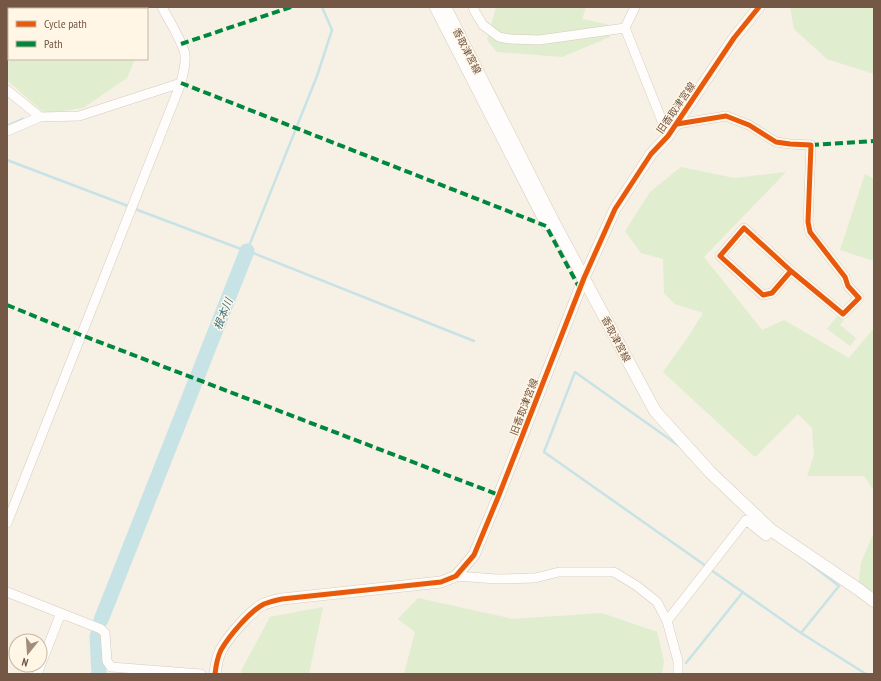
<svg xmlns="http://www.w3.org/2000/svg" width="881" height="681" font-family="'PT Sans Narrow','Noto Sans JP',sans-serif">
	<rect width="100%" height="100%" fill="#f6f0e5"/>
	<path fill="#e0edcf" d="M7 7H145V9H9V59H135L127 78 83 108 45 114 7 80Z
		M496 7H586L582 19 607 24 610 37 562 57 497 52 487 40Z
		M790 7H874V74L827 59 794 29Z
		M681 167 734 178 786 172 704 257 762 330 784 320 849 358 874 328V491L864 476H807L814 455 812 428 798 414 755 457 663 372 688 337 703 313 675 304 664 293 663 259 641 253 625 231 650 192Z
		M865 174 874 179V261L840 250Z
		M838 315 844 319 840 325 856 338 850 346 827 329Z
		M874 532V608L857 597 861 563Z
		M418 598 513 619 602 613 657 632 664 661 662 674H404L415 632 398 619Z
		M323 607 309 674H242L241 671 270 617Z"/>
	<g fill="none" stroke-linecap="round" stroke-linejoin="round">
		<path stroke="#c7e3e6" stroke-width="2.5" d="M7 126 23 119
			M7 160 128 206
			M135 209 241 249
			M247 251 317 76 332 30 322 7
			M253 253 474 341
			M682 448 575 372 544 452 706 566
			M711 570 801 633 866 674
			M801 633 839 586 808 562
			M686 663 743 592"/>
		<path stroke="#c7e3e6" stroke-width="15" d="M101 620 247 251
			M97 636 99 674"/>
		<defs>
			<path id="minor" d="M434 7 546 226
				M473 7 475 12 483 25 499 37 510 39 539 40 625 28
				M635 7 625 28 668 136
				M7 90 40 117
				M677 124 726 116 749 125 776 142 790 144 811 145 808 222 810 232 845 277 848 286 859 298 843 314 791 271 744 228 720 256 763 295 772 293 791 271
				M7 131 40 117 79 116 181 83
				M7 523 181 83C183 74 186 64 185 55 184 44 168 19 162 7
				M456 576 497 579 535 578 559 572H614L637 586 657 602 667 621 678 661V674
				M7 592 101 629 105 633 107 661 111 667 201 674
				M667 621 746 520 766 536 771 530
				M37 674 61 613"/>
			<path id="tertiary" d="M215 674C216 665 217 658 221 650 229 636 250 611 264 604 270 602 276 600 282 599L441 582 456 576 474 555 499 495 584 278 615 209 651 154 668 136 734 38 759 7"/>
			<path id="secondary" d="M445 7 553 221 655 411 710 472 771 530 858 589 874 601"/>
		</defs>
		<use href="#minor" stroke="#d5cbc1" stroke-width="10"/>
		<use href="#tertiary" stroke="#d5cbc1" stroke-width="12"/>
		<use href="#secondary" stroke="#d7cdc2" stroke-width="13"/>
		<use href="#minor" stroke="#fefdfb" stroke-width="9"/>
		<use href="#tertiary" stroke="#fefdfb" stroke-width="11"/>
		<use href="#secondary" stroke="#fefdfb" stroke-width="12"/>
		<path stroke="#00873e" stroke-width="4" stroke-dasharray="8 4" stroke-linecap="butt" d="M181 44 291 7
			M181 83 546 226 580 289
			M811 145 874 141
			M7 305 81 335 499 495"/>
		<defs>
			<path id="cycleway" d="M677 124 726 116 749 125 776 142 790 144 811 145 808 222 810 232 845 277 848 286 859 298 843 314 791 271 744 228 720 256 763 295 772 293 791 271
				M215 674C216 665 217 658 221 650 229 636 250 611 264 604 270 602 276 600 282 599L441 582 456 576 474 555 499 495 584 278 615 209 651 154 668 136 734 38 759 7"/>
		</defs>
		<use href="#cycleway" stroke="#fff6e6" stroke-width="8"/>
		<use href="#cycleway" stroke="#e8590c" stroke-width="5"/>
	</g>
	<g text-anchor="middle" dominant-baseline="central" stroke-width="3" stroke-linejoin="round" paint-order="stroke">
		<g font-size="10" fill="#745845" stroke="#fff6e6">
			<text transform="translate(467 51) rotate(63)">香取津宮線</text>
			<text transform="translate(676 108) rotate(-55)">旧香取津宮線</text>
			<text transform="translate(616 339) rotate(62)">香取津宮線</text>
			<text transform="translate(524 407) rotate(-69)">旧香取津宮線</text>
		</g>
		<g font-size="11" font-style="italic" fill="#3b7383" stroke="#fff6e6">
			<text transform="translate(223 314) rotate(-68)">根本川</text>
		</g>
	</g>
	<rect width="881" height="681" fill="none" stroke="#745845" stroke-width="16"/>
	<rect x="8" y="8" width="140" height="52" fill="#fff6e6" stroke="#c7b7a6"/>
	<rect x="16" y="21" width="20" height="6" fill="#e8590c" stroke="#c7b7a6"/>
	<text x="44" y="28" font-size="12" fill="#745845">Cycle path</text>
	<rect x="16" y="41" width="20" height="6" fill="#00873e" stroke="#c7b7a6"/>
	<text x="44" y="48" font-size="12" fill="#745845">Path</text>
	<g transform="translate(28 653) rotate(197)"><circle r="19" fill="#fff6e6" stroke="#c7b7a6"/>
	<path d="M0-3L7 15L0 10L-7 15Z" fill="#a28d7d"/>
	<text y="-6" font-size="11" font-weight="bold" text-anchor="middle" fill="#745845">N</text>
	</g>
</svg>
